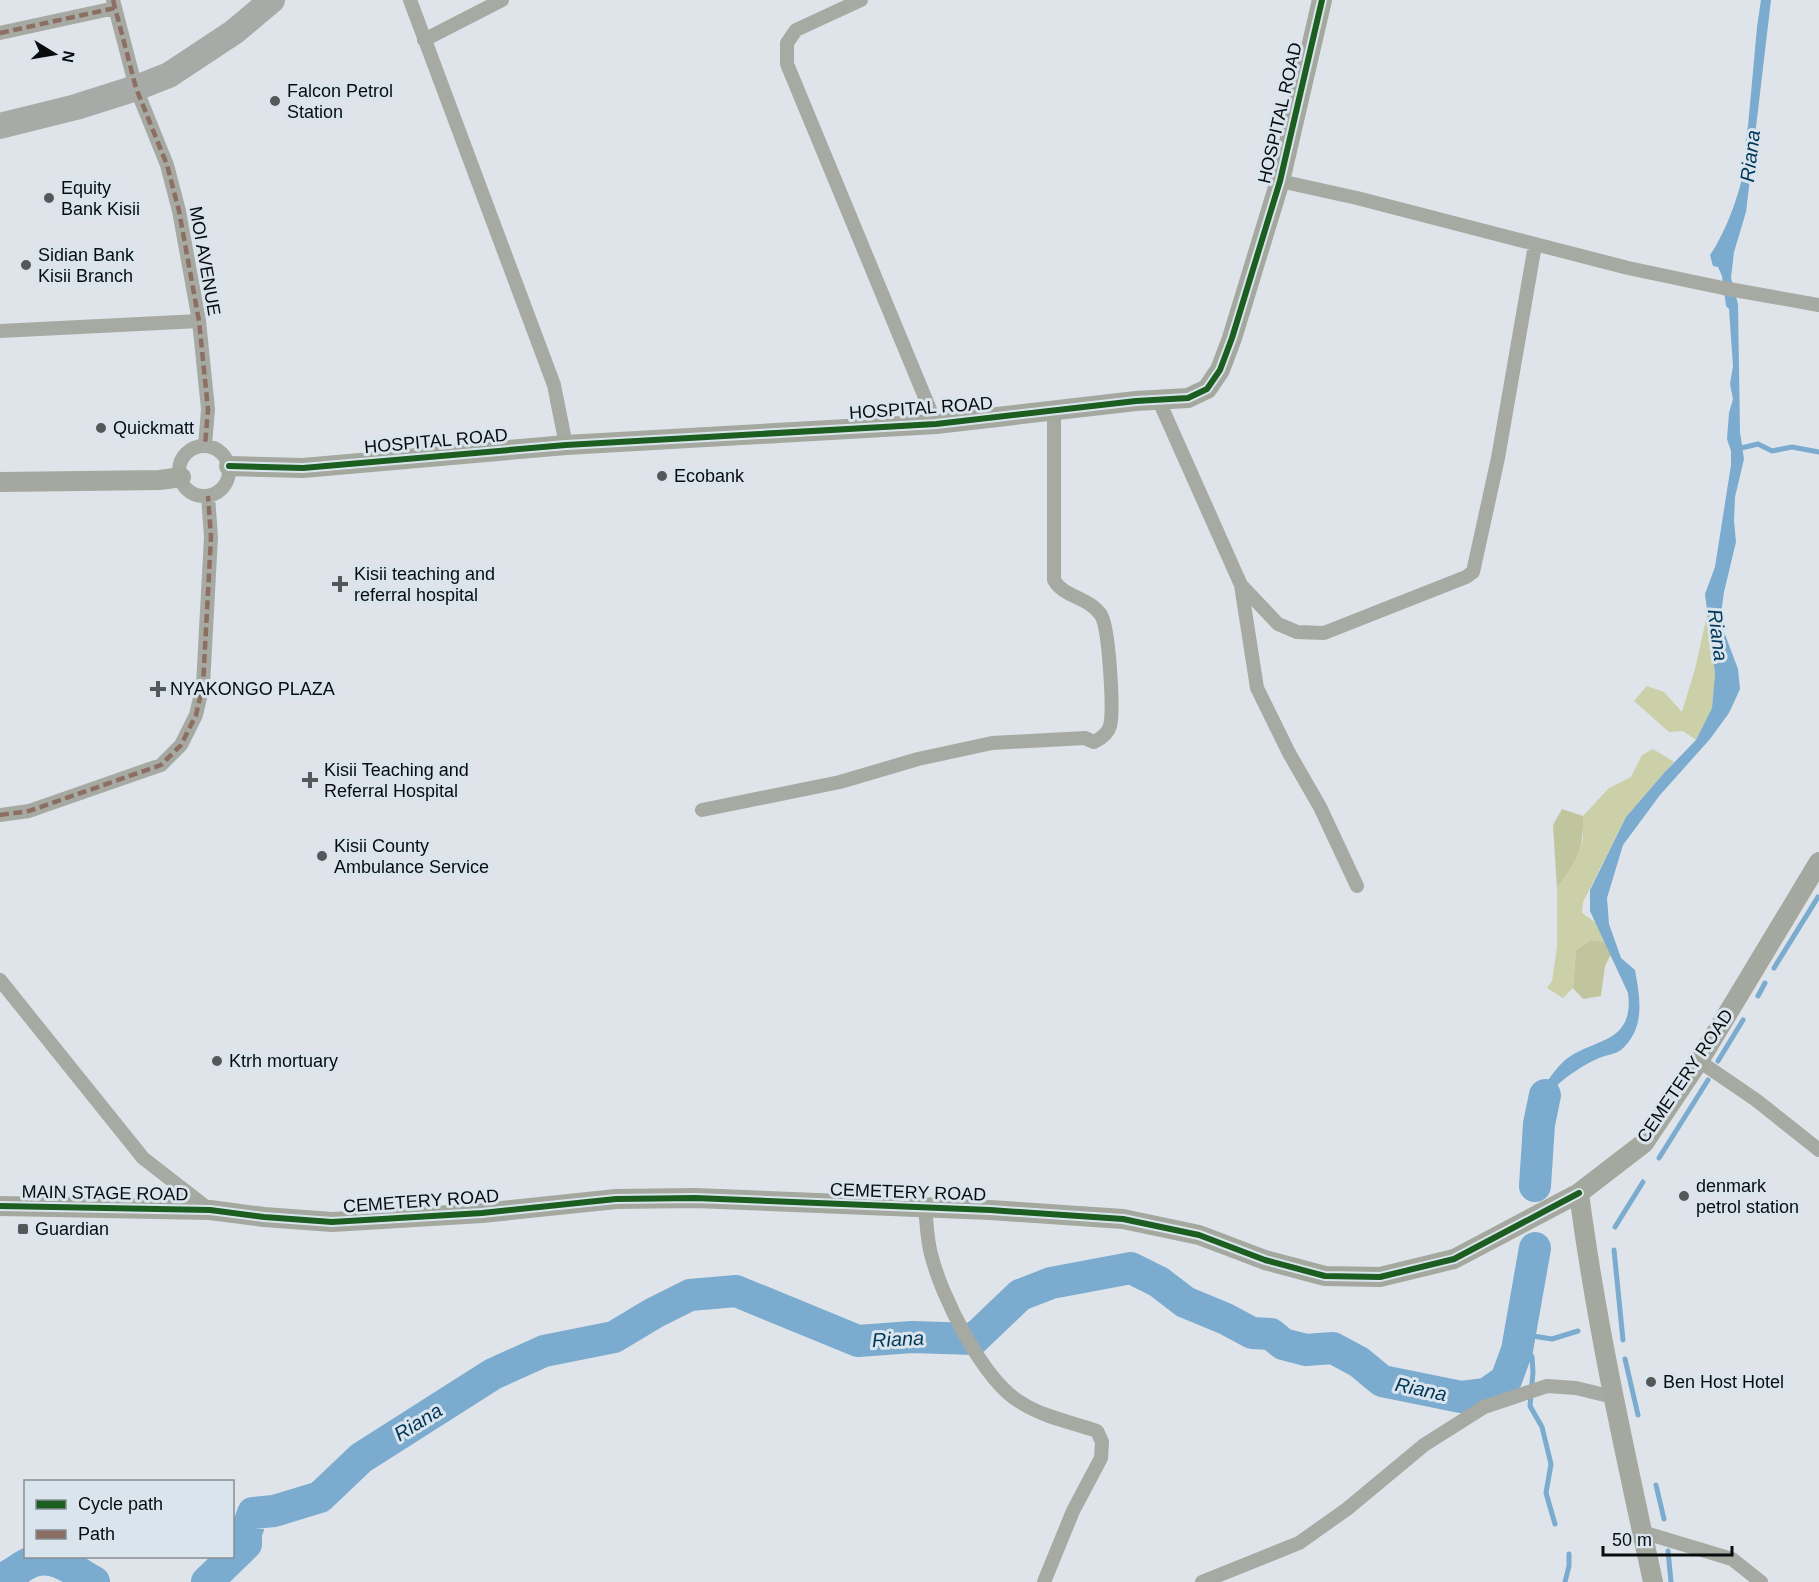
<svg xmlns="http://www.w3.org/2000/svg" width="1819" height="1582" font-family="Arial,sans-serif">
	<rect width="100%" height="100%" fill="#dee4e9"/>
	<path fill="#cbd0a8" d="M1708 611 1715 674 1712 708 1696 740 1683 731 1669 732 1634 701 1647 686 1664 692 1682 712 1695 669Z
		M1653 749 1674 762 1626 817 1583 902 1582 913 1595 922 1605 942 1591 940 1576 950 1573 988 1563 998 1547 988 1552 981 1557 947V888L1573 864 1583 839V816L1609 788 1631 777 1642 755Z"/>
	<path fill="#c1c59d" d="M1562 809 1583 816C1584 850 1576 861 1557 888L1553 825Z
		M1591 940 1605 942 1611 954 1605 966 1601 996 1583 999 1573 988 1576 950Z"/>
	<path fill="#7babcf" d="M1761 0H1771L1746 212 1734 252 1731 278 1738 304 1740 432 1744 459 1735 497 1734 521 1736 542 1724 592 1720 621 1738 669 1740 689 1729 713 1710 739 1660 795 1623 845 1607 898 1609 924 1621 958 1635 970C1640 998 1646 1028 1621 1050 1616 1054 1606 1055 1599 1058 1583 1065 1570 1074 1556 1086L1549 1136 1528 1134C1534 1107 1542 1084 1561 1064 1587 1037 1635 1048 1628 993L1590 911V890L1626 817 1665 772 1696 740 1712 708 1715 674 1705 594 1715 567 1731 465V451L1727 439 1729 413 1733 399 1730 384 1733 366 1729 309 1726 306 1722 276 1718 267 1713 266 1710 255C1726 232 1743 187 1745 159 1746 147 1745 138 1748 126L1757 27Z"/>
	<g fill="none" stroke-linecap="round" stroke-linejoin="round">
		<path stroke="#7babcf" stroke-width="5" d="M1737 449 1758 444 1772 451 1792 447 1819 452
			M1774 968 1818 897
			M1758 996 1765 983
			M1718 1061 1743 1020
			M1659 1158 1708 1080
			M1615 1227 1643 1182
			M1614 1250 1623 1340
			M1520 1334 1552 1339 1578 1331
			M1518 1345 1528 1350 1532 1357 1533 1372 1530 1406 1542 1427 1551 1464 1546 1493 1555 1524
			M1625 1359 1638 1415
			M1656 1485 1664 1519
			M1668 1551 1671 1582
			M1565 1582 1569 1566V1554"/>
		<path stroke="#7babcf" stroke-width="32" d="M1535 1186 1539 1124 1545 1095
			M0 1579C13 1576 21 1565 34 1561 57 1554 75 1572 94 1582
			M207 1582 246 1544V1533L253 1513 274 1511 320 1497 361 1458 493 1374 544 1351 614 1337 654 1313 690 1295 736 1291 858 1341 912 1337 974 1339 1020 1295 1051 1283 1131 1268 1159 1282 1185 1302 1226 1319 1252 1333 1271 1334 1283 1344 1306 1350 1333 1348 1359 1362 1382 1381 1461 1397 1486 1394 1506 1380 1517 1350 1535 1248"/>
		<path stroke="#a7aaa2" stroke-width="14" d="M113 0 136 88 167 165 179 211 199 321 208 409 205 446
			M410 0 554 385 566 445
			M861 0 796 30 787 43V64L936 424
			M0 33 115 8
			M424 40 502 0
			M1280 181 1357 198 1628 268 1723 288 1819 305
			M0 331 199 321
			M1159 401 1241 585 1257 688 1289 753 1320 807 1357 886
			M179 471a25 25 0 1 1 50 0a25 25 0 1 1-50 0Z
			M1241 585 1278 624 1297 632 1324 633 1466 577 1473 572 1498 458 1535 245
			M702 810 840 782 918 759 992 743 1085 738 1094 742C1100 739 1108 733 1110 726 1114 711 1109 627 1101 615 1089 597 1063 597 1054 580V412
			M0 815 29 811 161 765 181 745 196 715 203 685 211 537 208 496
			M0 980 143 1158 210 1210
			M1699 1061 1756 1100 1819 1150
			M925 1209C927 1224 927 1240 931 1254 941 1296 983 1380 1020 1402 1043 1417 1071 1422 1097 1431L1102 1442 1101 1458 1073 1511 1044 1582
			M1642 1532 1732 1559 1761 1582
			M1202 1582 1299 1543 1347 1509 1424 1445 1484 1407 1547 1386 1576 1388 1613 1397"/>
		<path stroke="#a5a89e" stroke-width="20" d="M229 466 303 468 566 445 936 424 1136 401 1188 398 1207 389 1220 370 1232 338 1280 181 1322 0
			M0 482 160 480 181 477
			M1579 1193C1596 1324 1625 1453 1653 1582
			M0 1206 210 1210 264 1217 332 1222 482 1213 616 1199 695 1198 990 1210 1123 1219 1199 1235 1265 1260 1325 1276 1380 1277 1454 1259 1579 1193 1644 1143 1699 1061 1819 862"/>
		<path stroke="#a7aaa6" stroke-width="26" d="M0 126 76 107 136 88 169 75 234 32 272 0"/>
		<path stroke="#8d6e63" stroke-width="4.5" stroke-dasharray="9 4.5" stroke-linecap="butt" d="M113 0 136 88 167 165 179 211 199 321 208 409 205 446
			M0 33 115 8
			M0 815 29 811 161 765 181 745 196 715 203 685 211 537 208 496"/>
		<defs>
			<path id="cycleway" d="M229 466 303 468 566 445 936 424 1136 401 1188 398 1207 389 1220 370 1232 338 1280 181 1322 0
				M0 1206 210 1210 264 1217 332 1222 482 1213 616 1199 695 1198 990 1210 1123 1219 1199 1235 1265 1260 1325 1276 1380 1277 1454 1259 1579 1193"/>
		</defs>
		<use href="#cycleway" stroke="#dae4ed" stroke-width="10"/>
		<use href="#cycleway" stroke="#1b5e20" stroke-width="6"/>
	</g>
	<g fill="#54585b" stroke="#dae4ed" stroke-width="2">
		<circle cx="275" cy="101" r="6"/>
		<circle cx="49" cy="198" r="6"/>
		<circle cx="26" cy="265" r="6"/>
		<circle cx="101" cy="428" r="6"/>
		<circle cx="662" cy="476" r="6"/>
		<path d="M337 575h6v6h6v6h-6v6h-6v-6h-6v-6h6z"/>
		<path d="M155 680h6v6h6v6h-6v6h-6v-6h-6v-6h6z"/>
		<path d="M307 771h6v6h6v6h-6v6h-6v-6h-6v-6h6z"/>
		<circle cx="322" cy="856" r="6"/>
		<circle cx="217" cy="1061" r="6"/>
		<circle cx="1684" cy="1196" r="6"/>
		<rect x="17" y="1223" width="12" height="12" rx="3"/>
		<circle cx="1651" cy="1382" r="6"/>
	</g>
	<g text-anchor="middle" dominant-baseline="central" stroke-width="6" stroke-linejoin="round" paint-order="stroke">
		<g font-size="18" fill="#090c0f" stroke="#dae4ed" text-anchor="start">
			<text x="287" y="91">Falcon Petrol<tspan x="287" dy="21">Station</tspan></text>
			<text x="61" y="188">Equity<tspan x="61" dy="21">Bank Kisii</tspan></text>
			<text x="38" y="255">Sidian Bank<tspan x="38" dy="21">Kisii Branch</tspan></text>
			<text x="113" y="428">Quickmatt</text>
			<text x="674" y="476">Ecobank</text>
			<text x="354" y="574">Kisii teaching and<tspan x="354" dy="21">referral hospital</tspan></text>
			<text x="170" y="689">NYAKONGO PLAZA</text>
			<text x="324" y="770">Kisii Teaching and<tspan x="324" dy="21">Referral Hospital</tspan></text>
			<text x="334" y="846">Kisii County<tspan x="334" dy="21">Ambulance Service</tspan></text>
			<text x="229" y="1061">Ktrh mortuary</text>
			<text x="1696" y="1186">denmark<tspan x="1696" dy="21">petrol station</tspan></text>
			<text x="35" y="1229">Guardian</text>
			<text x="1663" y="1382">Ben Host Hotel</text>
		</g>
		<g font-size="18" fill="#090c0f" stroke="#dae4ed">
			<text transform="translate(1280 113) rotate(-77)">HOSPITAL ROAD</text>
			<text transform="translate(205 261) rotate(80)">MOI AVENUE</text>
			<text transform="translate(921 408) rotate(-4)">HOSPITAL ROAD</text>
			<text transform="translate(436 441) rotate(-5)">HOSPITAL ROAD</text>
			<text transform="translate(1685 1076) rotate(-56)">CEMETERY ROAD</text>
			<text transform="translate(908 1192) rotate(2)">CEMETERY ROAD</text>
			<text transform="translate(105 1193) rotate(1)">MAIN STAGE ROAD</text>
			<text transform="translate(421 1201) rotate(-4)">CEMETERY ROAD</text>
		</g>
		<g font-size="20" font-style="italic" fill="#003758" stroke="#dae4ed">
			<text transform="translate(1750 156) rotate(-83)">Riana</text>
			<text transform="translate(1718 635) rotate(83)">Riana</text>
			<text transform="translate(898 1339) rotate(-3)">Riana</text>
			<text transform="translate(1421 1389) rotate(12)">Riana</text>
			<text transform="translate(418 1422) rotate(-32)">Riana</text>
		</g>
	</g>
	<rect x="24" y="1480" width="210" height="78" fill="#dae4ed" stroke="#868e94" stroke-width="1.5"/>
	<rect x="36" y="1500" width="30" height="9" fill="#1b5e20" stroke="#868e94" stroke-width="1.5"/>
	<text x="78" y="1510" font-size="18" fill="#090c0f">Cycle path</text>
	<rect x="36" y="1530" width="30" height="9" fill="#8d6e63" stroke="#868e94" stroke-width="1.5"/>
	<text x="78" y="1540" font-size="18" fill="#090c0f">Path</text>
	<g transform="translate(54 54) rotate(101)" stroke="#dae4ed" stroke-width="4.5" paint-order="stroke">
	<path d="M0-4.5L10 22L0 15L-10 22Z" fill="#090c0f"/>
	<text y="-9" font-size="16" font-weight="bold" text-anchor="middle" fill="#090c0f">N</text>
	</g>
	<path d="M1603 1546v9h129v-9" fill="none" stroke="#090c0f" stroke-width="3"/>
	<text x="1612" y="1546" font-size="18" fill="#090c0f" stroke="#dae4ed" stroke-width="4.5" paint-order="stroke">50 m</text>
</svg>
